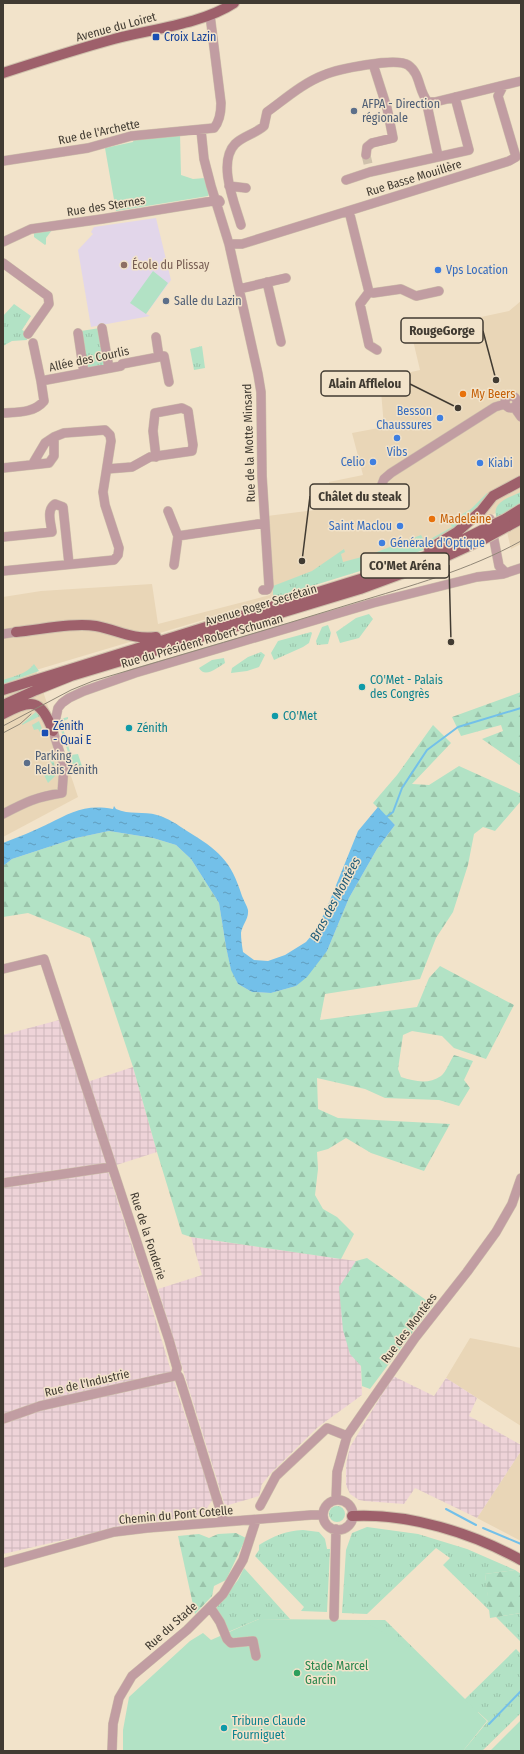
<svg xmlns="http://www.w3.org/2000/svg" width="524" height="1754" font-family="'Fira Sans Condensed',sans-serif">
	<defs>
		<pattern id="industrial-grid" width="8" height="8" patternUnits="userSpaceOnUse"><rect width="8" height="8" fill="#eed3d8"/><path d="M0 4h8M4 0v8" fill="none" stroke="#cdb6ba"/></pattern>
		<pattern id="grass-tufts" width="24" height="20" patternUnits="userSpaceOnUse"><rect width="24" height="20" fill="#b2e2c5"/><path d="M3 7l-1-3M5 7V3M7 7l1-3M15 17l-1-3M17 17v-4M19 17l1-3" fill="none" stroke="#9ac3aa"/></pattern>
		<pattern id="forest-firs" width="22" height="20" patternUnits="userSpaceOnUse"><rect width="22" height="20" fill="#b2e2c5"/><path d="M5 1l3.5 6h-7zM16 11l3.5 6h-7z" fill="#9ac3aa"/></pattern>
		<pattern id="water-ripples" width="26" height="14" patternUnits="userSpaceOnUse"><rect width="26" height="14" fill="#73c0e9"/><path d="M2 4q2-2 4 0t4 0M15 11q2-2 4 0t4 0" fill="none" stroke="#609dbd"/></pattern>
	</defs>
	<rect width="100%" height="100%" fill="#f2e3ca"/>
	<path fill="#e9d6b7" d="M521 301V544L511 549 502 510 442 539 287 595 36 670 78 797 3 837V597L41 591 152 584 158 624 270 595 267 516 331 508 329 482 363 475 352 433 384 427 380 379 420 370 411 332 509 311Z
		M470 1338 521 1348V1426L446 1378Z
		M521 1451V1541L477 1518Z"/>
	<path fill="url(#industrial-grid)" d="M59 1020 81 1084 133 1067 157 1152 107 1168 147 1292 178 1394 213 1499 203 1514 107 1530 3 1554V1035Z
		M191 1237 356 1261 362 1395 318 1427 271 1473 262 1484 259 1496 225 1506 158 1289 202 1275Z
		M393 1376 434 1396 446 1378 477 1398 469 1416 521 1445V1451L477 1518 415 1488 404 1504 365 1501 359 1500 350 1494 346 1485V1464L350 1447Z"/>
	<path fill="#e2d6ea" d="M156 218 171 280 146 314 150 316 91 327 78 250 93 234 91 232 94 227Z"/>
	<path fill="url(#grass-tufts)" d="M14 304 31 316 22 330 26 332 27 340 12 341 3 346V316Z
		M100 328 106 366 86 369 81 331Z
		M202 346 205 368 194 370 190 349Z
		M521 492V505L497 518C490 503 510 497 521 492Z
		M487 493 489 496 478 511 426 549 399 559 273 598V586L312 571 344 549 345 552 341 554 343 562 369 555 421 535 425 542 452 527 449 522 471 509Z
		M369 614 373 619 359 638 340 643 336 632 356 618Z
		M328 625 331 633 328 644 317 645 316 641 322 627Z
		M311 632 312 633 309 643 303 647 274 660 271 653 278 641Z
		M261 652 265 655 259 667 247 671 231 673 232 668 248 657Z
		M224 658 225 663C218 667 205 679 199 668L212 660Z
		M34 664 39 671 3 684V680C15 676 26 674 34 664Z
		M38 710 42 715 22 725V724Z
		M68 717V719L61 722 71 755 78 754 82 766 73 768 60 727V719Z
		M39 721 45 736 43 737 38 729 34 730 32 725Z
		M52 755 57 774 48 783 44 775 53 770 54 768 48 757Z
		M329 1514a8 8 0 1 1 16 0a8 8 0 1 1-16 0Z
		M367 1527 418 1534 467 1549 515 1570 485 1574 490 1611 443 1565 450 1558 436 1548 367 1614 342 1613 346 1550 352 1533Z
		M303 1530 319 1532 325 1539 327 1549H330L327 1612 301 1611 304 1607 255 1556 259 1550V1545C274 1536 285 1531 303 1530Z
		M244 1568 290 1619H259L228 1632 216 1608 238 1580Z
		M521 1613V1642L496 1617Z
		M346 1620H385L465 1699 516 1649 521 1654V1713L482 1751H463L488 1721 478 1712 440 1751H309Z"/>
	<path fill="url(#forest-firs)" d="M521 692V766L482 739 503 731 501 725 461 736 452 717Z
		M433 725 451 743 412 784 429 785 459 766 521 794V801L495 831 483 827 474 834 468 865 453 912 436 938 420 979 325 994 320 1020 417 1007 429 978 440 966 514 1005 486 1059 454 1048 442 1036 412 1031 403 1035 398 1069 401 1077C414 1081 428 1085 441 1076 446 1072 450 1061 454 1055L473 1061 464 1080 470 1088 459 1106 439 1100 385 1098 365 1089 317 1078 318 1109 338 1118 450 1124 424 1171 371 1153 346 1138 328 1149 317 1152 318 1169 315 1195 323 1209 337 1217 354 1234 341 1259 191 1237 182 1234 157 1152 133 1067 90 938 28 913 3 917V866L12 859 76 838 109 831 153 838 176 845 191 859 219 903 226 947 231 969 238 984 252 992 271 993 296 986 327 951 349 898 377 849 395 825 373 803 397 775Z
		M367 1258 433 1305 370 1389 362 1386 361 1366 350 1354 343 1330 339 1287 356 1261Z
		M236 1533 246 1538 226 1580 214 1586 212 1596 195 1614 178 1536 199 1534 209 1538 218 1534Z
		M515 1570 521 1574V1613L490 1618 485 1574Z"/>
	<path fill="#b2e2c5" d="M180 133 181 175 193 179 205 178 209 193 208 196 116 211 105 148 133 142 134 139Z
		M52 230 46 238V244L45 245 34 237V233Z
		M153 271 168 283 146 314 130 303Z
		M259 1619 362 1620 414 1650 487 1721 463 1751H123V1730L129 1697 190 1641 203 1633 211 1640Z
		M521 1720V1751H490Z"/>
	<path fill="url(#water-ripples)" d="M114 806 116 809C129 815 144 811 157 815 168 818 178 825 187 831 218 850 231 860 242 896 244 901 247 906 248 910 249 919 242 925 241 933 241 939 242 946 243 952L254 960 268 961 285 955 306 942 311 936 317 928 326 910 358 831 378 807 395 825 377 849 349 898 327 951 307 977 296 986 271 993 252 992 238 984 231 970 226 947 219 903 191 859 176 845 153 838 109 831 76 838 12 859 3 866V843C18 837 34 831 48 824 72 812 85 804 113 809Z"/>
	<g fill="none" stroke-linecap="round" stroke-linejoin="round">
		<path stroke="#73c0e9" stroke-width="2" d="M386 817 393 812 402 788 427 750 458 727 521 708
			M446 1509 476 1525
			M483 1528 521 1544
			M489 1724 521 1691"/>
		<path stroke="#cfc1ac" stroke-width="9" stroke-dasharray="9 4.5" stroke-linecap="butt" d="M366 155 370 172"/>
		<defs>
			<path id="minor" d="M426 100 438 156
				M201 130 204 159 211 186 229 244 258 374 261 392 262 476 269 586 267 590H263
				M366 155 367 147 372 143 393 138 387 108 373 64
				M3 161 88 148 131 136 214 128C220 121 221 112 221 103L210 15
				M346 180 370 172 469 150 455 97
				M229 186 246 188
				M349 211 369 292 373 293 401 289 416 296 439 291
				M241 225C235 204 217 163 235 144 243 136 255 134 264 126L267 112C285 99 303 83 324 75 338 69 396 57 408 65 421 74 418 91 428 102H435L521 81
				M3 242 31 229 102 219 219 200 220 202
				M229 244H242L509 161 516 157 498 96 503 86
				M3 263 48 296 49 304 28 334
				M267 282 281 342
				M239 289 286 278
				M369 292 360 304 369 345 377 350
				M102 328 109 368
				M78 333 84 373
				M156 337 159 357
				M33 343 41 381
				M505 402a6 6 0 1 1 12 0a6 6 0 1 1-12 0Z
				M514 407 521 417
				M3 413C18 412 34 413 44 401L41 381 121 366 122 364 164 356 169 382
				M32 465 45 443 54 437
				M3 468 49 463 54 456V437L64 433 105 430 110 435 111 441 103 492 105 505 119 548 118 555 114 560 3 571
				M107 469 132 467 150 457 192 451 193 445 188 411 182 408 155 413 153 431 156 457
				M379 492 384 479 391 473 495 407 505 404
				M168 511 178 536 174 565
				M490 519 499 566 505 572
				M178 536 265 523
				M3 537 52 532C51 523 46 510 55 504L63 507 69 564
				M3 634 16 632
				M3 814C26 802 36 797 62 793L64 766 53 731 58 708 62 703 69 698 84 691 135 673 373 603 477 577 503 574 521 568
				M3 969 44 959 169 1340 177 1368 176 1373 179 1377 183 1389 224 1522
				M3 1183 111 1167
				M3 1419 40 1406 174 1376 176 1373
				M336 1500 337 1472 347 1436 415 1338 467 1272 496 1232 512 1204 521 1178
				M323 1515a15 15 0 1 1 30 0a15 15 0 1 1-30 0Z
				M260 1506 276 1476 327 1428 347 1436
				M3 1563 114 1532 147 1528 311 1515H323
				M210 1607 220 1622 227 1639 231 1643 253 1641 256 1656
				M334 1617 336 1529
				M112 1751 113 1724 119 1698 132 1676 187 1630 223 1594 243 1560 256 1520"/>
			<path id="major" d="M3 73C40 61 77 49 114 39 152 29 202 24 234 3
				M505 519 521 509
				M508 526 521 519
				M429 549 457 532 481 511 493 496 521 481
				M16 632C39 630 74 622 96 626 118 630 132 640 156 637
				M3 690 386 571 442 550 482 530
				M3 705 36 690 71 676 360 589 436 561 484 539
				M3 714C32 699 40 698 53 731
				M352 1516C409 1513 472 1533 521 1560"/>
		</defs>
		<use href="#minor" stroke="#cfc1ac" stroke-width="10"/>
		<use href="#major" stroke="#cfc1ac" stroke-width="12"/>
		<use href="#minor" stroke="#c19da2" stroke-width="9"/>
		<use href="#major" stroke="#9e606b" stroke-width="10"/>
		<path stroke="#918777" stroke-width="1" d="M3 726 71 690 93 681C180 655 267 630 354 603 410 586 469 570 521 541
			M3 733 20 724 31 714"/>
		<defs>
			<path id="major-bridge" d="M482 530 505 519
				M484 539 508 526"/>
		</defs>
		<use href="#major-bridge" stroke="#cfc1ac" stroke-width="12" stroke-linecap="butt"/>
		<use href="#major-bridge" stroke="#9e606b" stroke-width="10"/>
	</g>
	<g fill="#1a4fb4" stroke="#f2e3ca" stroke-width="1.5">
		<rect x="152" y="33" width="8" height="8" rx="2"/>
		<rect x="41" y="729" width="8" height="8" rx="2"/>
	</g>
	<g fill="#5c6f8a" stroke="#f2e3ca" stroke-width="1.5">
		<circle cx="354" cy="111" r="4"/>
		<circle cx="166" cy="301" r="4"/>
		<circle cx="27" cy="763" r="4"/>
	</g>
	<circle fill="#8d6e63" stroke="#f2e3ca" stroke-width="1.5" cx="124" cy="265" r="4"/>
	<g fill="#3f7fe0" stroke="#f2e3ca" stroke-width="1.5">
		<circle cx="438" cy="270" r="4"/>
		<circle cx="440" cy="418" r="4"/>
		<circle cx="397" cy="438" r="4"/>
		<circle cx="373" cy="462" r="4"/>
		<circle cx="480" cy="463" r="4"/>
		<circle cx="400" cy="526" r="4"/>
		<circle cx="382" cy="543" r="4"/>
	</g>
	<g fill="#e8710a" stroke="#f2e3ca" stroke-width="1.5">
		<circle cx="463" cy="394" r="4"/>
		<circle cx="432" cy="519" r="4"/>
	</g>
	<g fill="#0f9aa8" stroke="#f2e3ca" stroke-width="1.5">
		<circle cx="362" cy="687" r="4"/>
		<circle cx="275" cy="716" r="4"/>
		<circle cx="129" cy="728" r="4"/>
		<circle cx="224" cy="1728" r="4"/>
	</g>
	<circle fill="#2e9e5b" stroke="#f2e3ca" stroke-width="1.5" cx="297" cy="1673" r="4"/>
	<g text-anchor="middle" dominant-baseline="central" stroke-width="3" stroke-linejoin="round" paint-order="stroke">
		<g font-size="12" fill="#413b32" stroke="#f2e3ca">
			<text transform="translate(116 27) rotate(-15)">Avenue du Loiret</text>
			<text transform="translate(99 132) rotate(-12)">Rue de l'Archette</text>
			<text transform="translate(414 178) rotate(-17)">Rue Basse Mouillère</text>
			<text transform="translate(106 206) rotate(-9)">Rue des Sternes</text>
			<text transform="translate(89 359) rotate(-12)">Allée des Courlis</text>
			<text transform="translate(249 443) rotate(-92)">Rue de la Motte Minsard</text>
			<text transform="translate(261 605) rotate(-17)">Avenue Roger Secrétain</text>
			<text transform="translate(202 641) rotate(-16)">Rue du Président Robert Schuman</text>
			<text transform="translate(148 1236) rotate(72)">Rue de la Fonderie</text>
			<text transform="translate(409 1328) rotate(-53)">Rue des Montées</text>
			<text transform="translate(87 1383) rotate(-13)">Rue de l'Industrie</text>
			<text transform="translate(176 1515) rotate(-5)">Chemin du Pont Cotelle</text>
			<text transform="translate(171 1626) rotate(-42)">Rue du Stade</text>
		</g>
		<g font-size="12" fill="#164399" stroke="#f2e3ca" text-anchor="start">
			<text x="164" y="37">Croix Lazin</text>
			<text x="53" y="726">Zénith<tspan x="53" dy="14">- Quai E</tspan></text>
		</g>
		<g font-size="12" fill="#4e5e75" stroke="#f2e3ca" text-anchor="start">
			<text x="362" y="104">AFPA - Direction<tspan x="362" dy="14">régionale</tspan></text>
			<text x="174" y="301">Salle du Lazin</text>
			<text x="35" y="756">Parking<tspan x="35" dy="14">Relais Zénith</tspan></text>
		</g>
		<g font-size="12" fill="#785e54" stroke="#f2e3ca" text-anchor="start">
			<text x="132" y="265">École du Plissay</text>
		</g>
		<g font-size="12" fill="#366cbe" stroke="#f2e3ca" text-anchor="start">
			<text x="446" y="270">Vps Location</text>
			<text x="432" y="411" text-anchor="end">Besson<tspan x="432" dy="14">Chaussures</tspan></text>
			<text x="397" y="452" text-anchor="middle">Vibs</text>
			<text x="365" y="462" text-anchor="end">Celio</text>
			<text x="488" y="463">Kiabi</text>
			<text x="392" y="526" text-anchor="end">Saint Maclou</text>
			<text x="390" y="543">Générale d'Optique</text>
		</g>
		<g font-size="12" fill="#c56008" stroke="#f2e3ca" text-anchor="start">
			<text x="471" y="394">My Beers</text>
			<text x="440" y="519">Madeleine</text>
		</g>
		<g font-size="12" fill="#0d838f" stroke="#f2e3ca" text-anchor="start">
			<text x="370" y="680">CO'Met - Palais<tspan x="370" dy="14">des Congrès</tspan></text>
			<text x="283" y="716">CO'Met</text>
			<text x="137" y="728">Zénith</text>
			<text x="232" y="1721">Tribune Claude<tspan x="232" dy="14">Fourniguet</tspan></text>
		</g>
		<g font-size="12" fill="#27864d" stroke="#f2e3ca" text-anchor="start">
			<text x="305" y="1666">Stade Marcel<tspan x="305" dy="14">Garcin</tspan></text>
		</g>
		<g font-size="13" font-style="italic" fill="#215c79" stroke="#f2e3ca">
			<text transform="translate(335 899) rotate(-62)">Bras des Montées</text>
		</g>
	</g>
	<path fill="none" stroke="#413b32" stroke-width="1.5" d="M496 380L483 331M458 408L410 384M302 561L310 496M451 642L449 565"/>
	<g fill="#413b32" stroke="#f2e3ca" stroke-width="1.5">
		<circle cx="496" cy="380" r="4"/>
		<circle cx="458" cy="408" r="4"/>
		<circle cx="302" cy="561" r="4"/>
		<circle cx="451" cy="642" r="4"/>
	</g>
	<g fill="#f2e3ca" stroke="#413b32" stroke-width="1.5">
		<rect x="401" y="318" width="82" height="25" rx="4"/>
		<rect x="321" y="371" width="89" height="25" rx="4"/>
		<rect x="310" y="484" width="99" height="25" rx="4"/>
		<rect x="361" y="553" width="88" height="25" rx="4"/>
	</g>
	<g font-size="13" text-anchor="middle" font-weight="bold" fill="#413b32">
		<text x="442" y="335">RougeGorge</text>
		<text x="365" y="388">Alain Afflelou</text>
		<text x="360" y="501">Châlet du steak</text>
		<text x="405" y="570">CO'Met Aréna</text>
	</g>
	<rect width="524" height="1754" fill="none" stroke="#413b32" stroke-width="8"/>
</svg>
